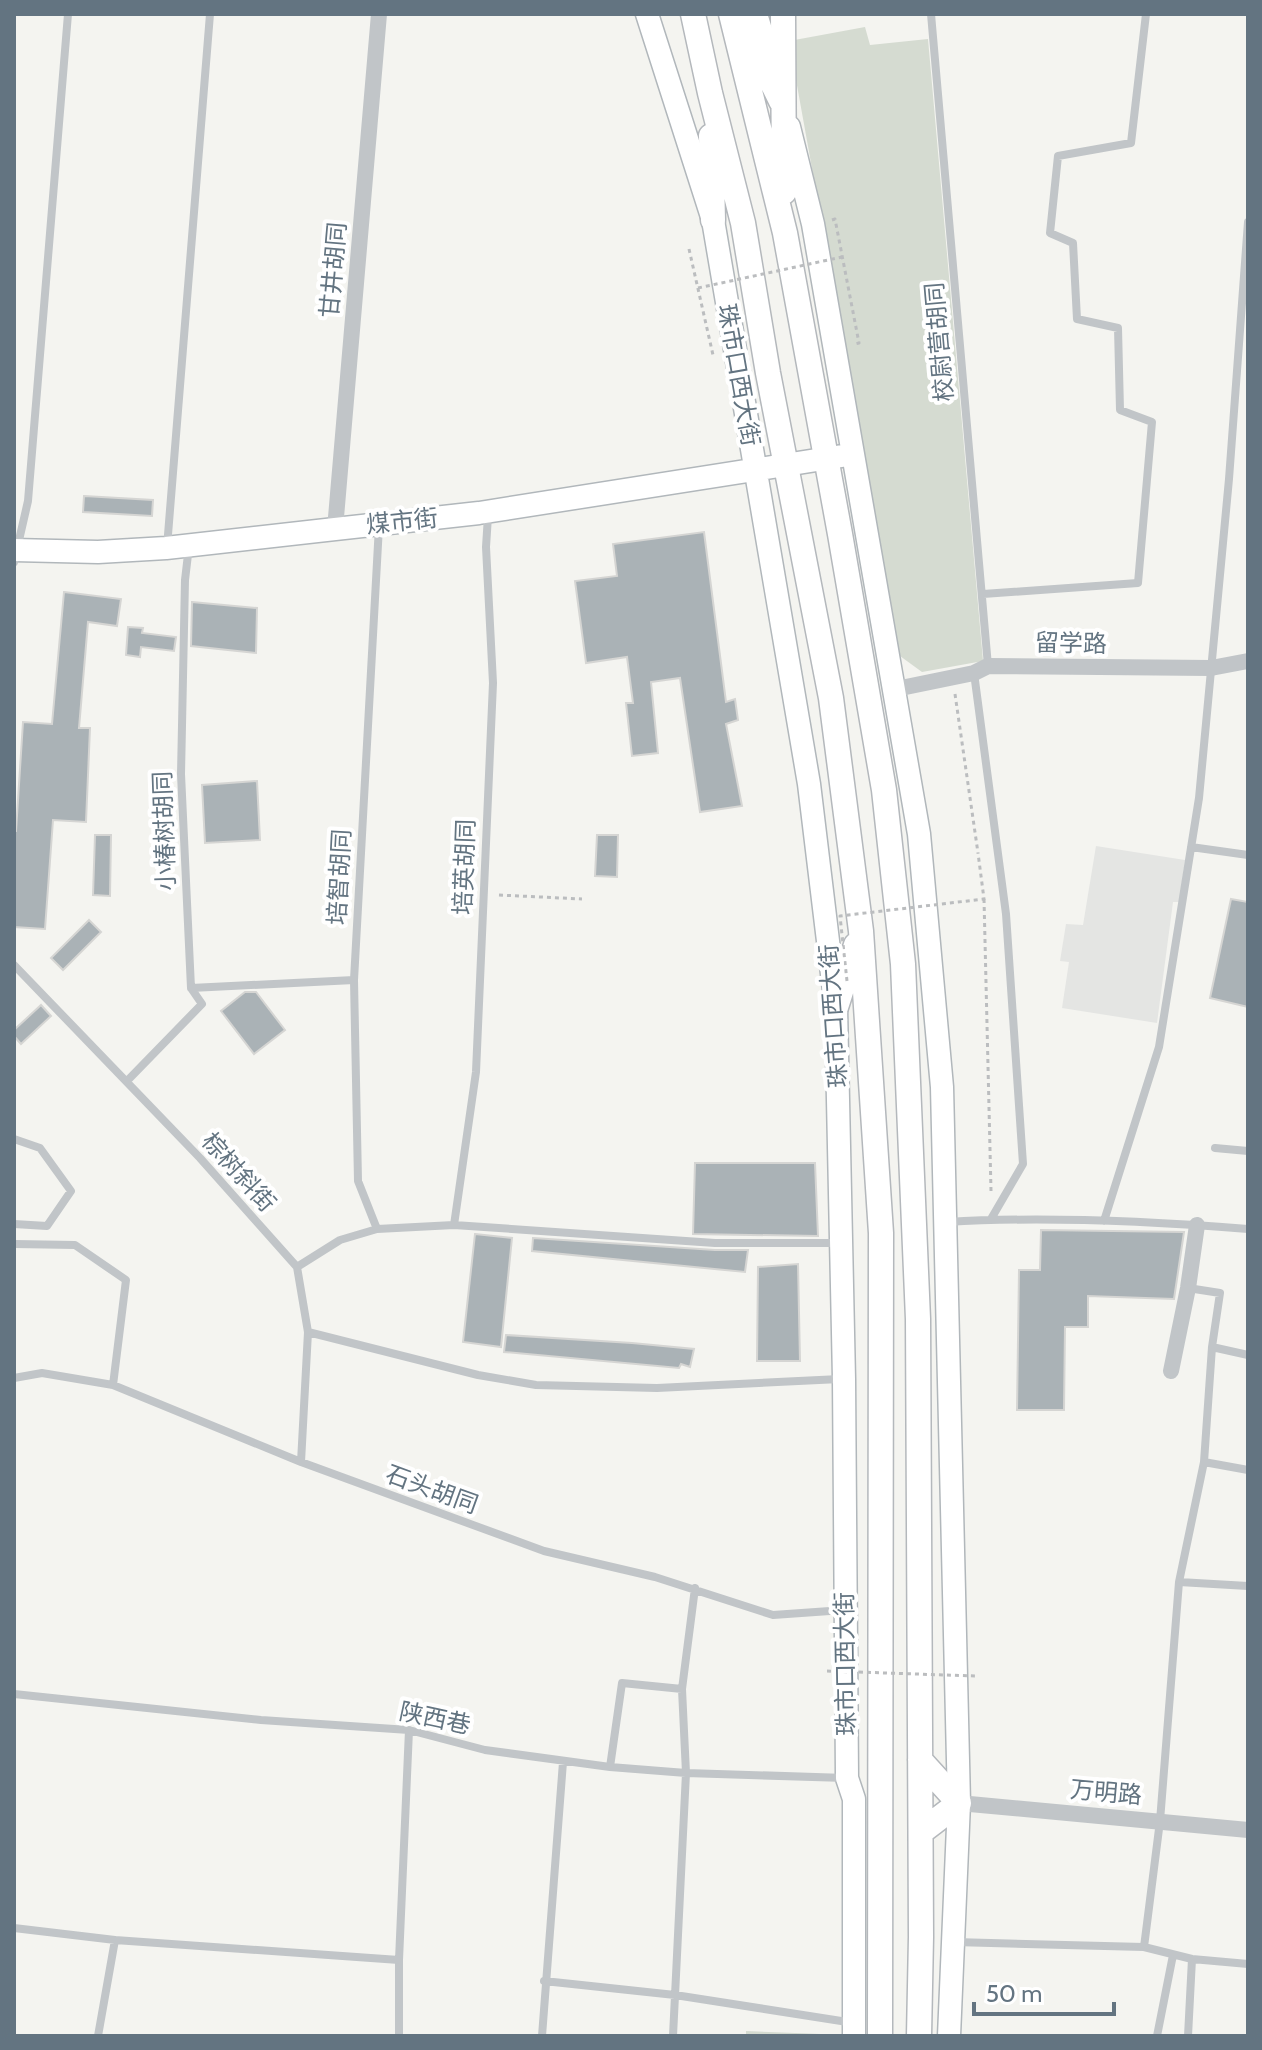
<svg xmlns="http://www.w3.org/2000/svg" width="1262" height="2050" font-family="Cabin,'Noto Sans SC',sans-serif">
	<rect width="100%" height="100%" fill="#f4f4f0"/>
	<path fill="#e4e5e3" d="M1096 846 1185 860 1179 902H1173L1157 1023 1062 1008 1069 962 1060 961 1066 924 1083 925Z"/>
	<path fill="#d5dbd1" d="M865 27 870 45 928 39 983 661 922 672 900 656 789 41Z
		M746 2031 821 2034V2036H746Z"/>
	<path fill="#aab2b6" stroke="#d5d5d3" stroke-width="2" d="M84 496 153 500 152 516 83 512Z
		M704 532 726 702 735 699 738 720 726 724 742 806 700 812 680 678 651 682 658 753 632 756 626 703H633L627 657 586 663 575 581 617 576 613 544Z
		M64 592 121 599 117 626 88 622 79 728H90L86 822 53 820 45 929 14 927V831H16L23 722 52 724Z
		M192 602 257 608 256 653 191 646Z
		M128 627 143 628 142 633 176 637 174 651 141 647 140 657 126 655Z
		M257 781 260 840 205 843 202 785Z
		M95 835H111L110 896 93 895Z
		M597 835H618L617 877 595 876Z
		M1231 899 1248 902V1007L1210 998Z
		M89 920 101 932 63 970 51 958Z
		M245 992H256L285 1030 254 1054 221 1011Z
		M41 1005 51 1016 21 1044 14 1036V1030Z
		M695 1163H815L818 1236 693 1234Z
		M1041 1230 1184 1232 1174 1299 1088 1296V1327H1065L1064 1410H1017L1019 1270H1040Z
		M475 1234 512 1238 501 1347 463 1342Z
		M533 1238 715 1250H748L745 1272 532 1251Z
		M798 1264 800 1361H757L758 1267Z
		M506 1335 632 1343 694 1349 690 1367 681 1364 679 1368 504 1352Z"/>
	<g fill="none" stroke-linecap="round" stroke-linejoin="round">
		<defs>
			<path id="secondary" d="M647 14 713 220 809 784 836 1007 844 1379 847 1778 854 1799V2036
				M756 14 771 63
				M789 127 813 224 919 834 942 1087 959 1803 949 2036
				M14 550 98 552 166 548 335 529 479 513 842 456"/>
			<path id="primary" d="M693 14 710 93 743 223 768 373 831 698 861 931 881 1233 880 2036
				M731 14 785 233 840 534 884 790 903 964 918 1319 921 1937 919 2036
				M783 14 784 192
				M744 26 781 101
				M711 136 713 220
				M836 1007 856 945
				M920 1760 959 1803 921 1832"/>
		</defs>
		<use href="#secondary" stroke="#b1b7bb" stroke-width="25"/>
		<use href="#primary" stroke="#b4b8bc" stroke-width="27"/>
		<path stroke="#bbbdbf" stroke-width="3" stroke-dasharray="4 4" stroke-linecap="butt" d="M832 220 835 219 859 343 855 344
			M689 249 713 355
			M955 694 978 853
			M499 895 582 899
			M984 899 991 1191"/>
		<path stroke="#c1c5c8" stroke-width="8" d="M931 14 988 666
			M167 547 210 14
			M14 562 28 501 68 14
			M983 594 1138 583 1152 422 1120 410 1118 328 1077 319 1073 243 1050 233 1058 156 1131 143 1146 14
			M974 673 1006 914 1023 1164 991 1219
			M1191 847 1248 855
			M14 965 200 1158 297 1267 308 1332 301 1462
			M191 988 354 980
			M127 1081 202 1004 191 988 181 774 185 580 189 546
			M14 1139 40 1148 71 1191 47 1226 14 1224
			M1215 1148 1248 1151
			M1104 1221 1159 1047 1199 798 1229 479 1248 222
			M947 1222C1047 1216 1148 1221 1248 1229
			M454 1225 476 1072 493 683 486 547 488 516
			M377 1229 358 1181 354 980 379 526
			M14 1244 75 1245 126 1280 113 1385
			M297 1267 340 1240 377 1229 454 1225 715 1243H838
			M1188 1288 1220 1293 1212 1347 1204 1462 1179 1582 1248 1586
			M308 1332 478 1375 536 1385 657 1388 840 1379
			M1212 1347 1248 1355
			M14 1378 42 1373 113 1385 301 1462 544 1551 655 1577 773 1615 844 1610
			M1204 1462 1248 1470
			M1179 1582 1160 1821 1144 1947 1192 1959 1248 1964
			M14 1694 261 1720 409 1730 485 1750 610 1767 686 1773 846 1778
			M610 1767 622 1683 682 1689
			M14 1928 115 1940 399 1960
			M954 1942 1144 1947
			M544 1981 675 1995 854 2023
			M98 2036 115 1940
			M399 2036V1960L409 1730
			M542 2036 563 1762
			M673 2036 686 1773 682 1689 695 1588
			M1157 2036 1173 1955
			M1188 2036 1192 1959"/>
		<path stroke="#c1c5c8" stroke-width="16" d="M335 529 379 14
			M896 689 974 673 988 666 1211 668 1248 661
			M1171 1371 1188 1288 1197 1225
			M959 1803 1248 1830"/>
		<use href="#secondary" stroke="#fff" stroke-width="22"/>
		<use href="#primary" stroke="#fff" stroke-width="24"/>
		<path stroke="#bbbdbf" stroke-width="3" stroke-dasharray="4 4" stroke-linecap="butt" d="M698 288 842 257
			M847 981 840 916 984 899 978 853
			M827 1671 975 1676"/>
	</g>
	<g text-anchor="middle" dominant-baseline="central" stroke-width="8" stroke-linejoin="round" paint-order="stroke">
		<g font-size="24" fill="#637481" stroke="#fff">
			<text transform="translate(333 270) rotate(-85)">甘井胡同</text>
			<text transform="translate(939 342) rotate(-95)">校尉营胡同</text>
			<text transform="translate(739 375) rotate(80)">珠市口西大街</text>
			<text transform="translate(402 521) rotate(-6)">煤市街</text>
			<text transform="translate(1071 643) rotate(1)">留学路</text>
			<text transform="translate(164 831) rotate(-92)">小椿树胡同</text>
			<text transform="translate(464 867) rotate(-88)">培英胡同</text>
			<text transform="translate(339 877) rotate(-87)">培智胡同</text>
			<text transform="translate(833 1016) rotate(-94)">珠市口西大街</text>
			<text transform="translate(239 1172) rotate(48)">棕树斜街</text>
			<text transform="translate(432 1489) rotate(20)">石头胡同</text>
			<text transform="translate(845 1664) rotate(-91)">珠市口西大街</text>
			<text transform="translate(435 1718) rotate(12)">陕西巷</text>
			<text transform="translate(1106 1792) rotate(5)">万明路</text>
		</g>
	</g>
	<rect width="1262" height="2050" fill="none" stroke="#637481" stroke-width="32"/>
	<path d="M974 2002v12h140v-12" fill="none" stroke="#637481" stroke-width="4"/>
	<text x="986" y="2002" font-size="24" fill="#637481" stroke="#ffffff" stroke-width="6" paint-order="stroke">50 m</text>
</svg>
